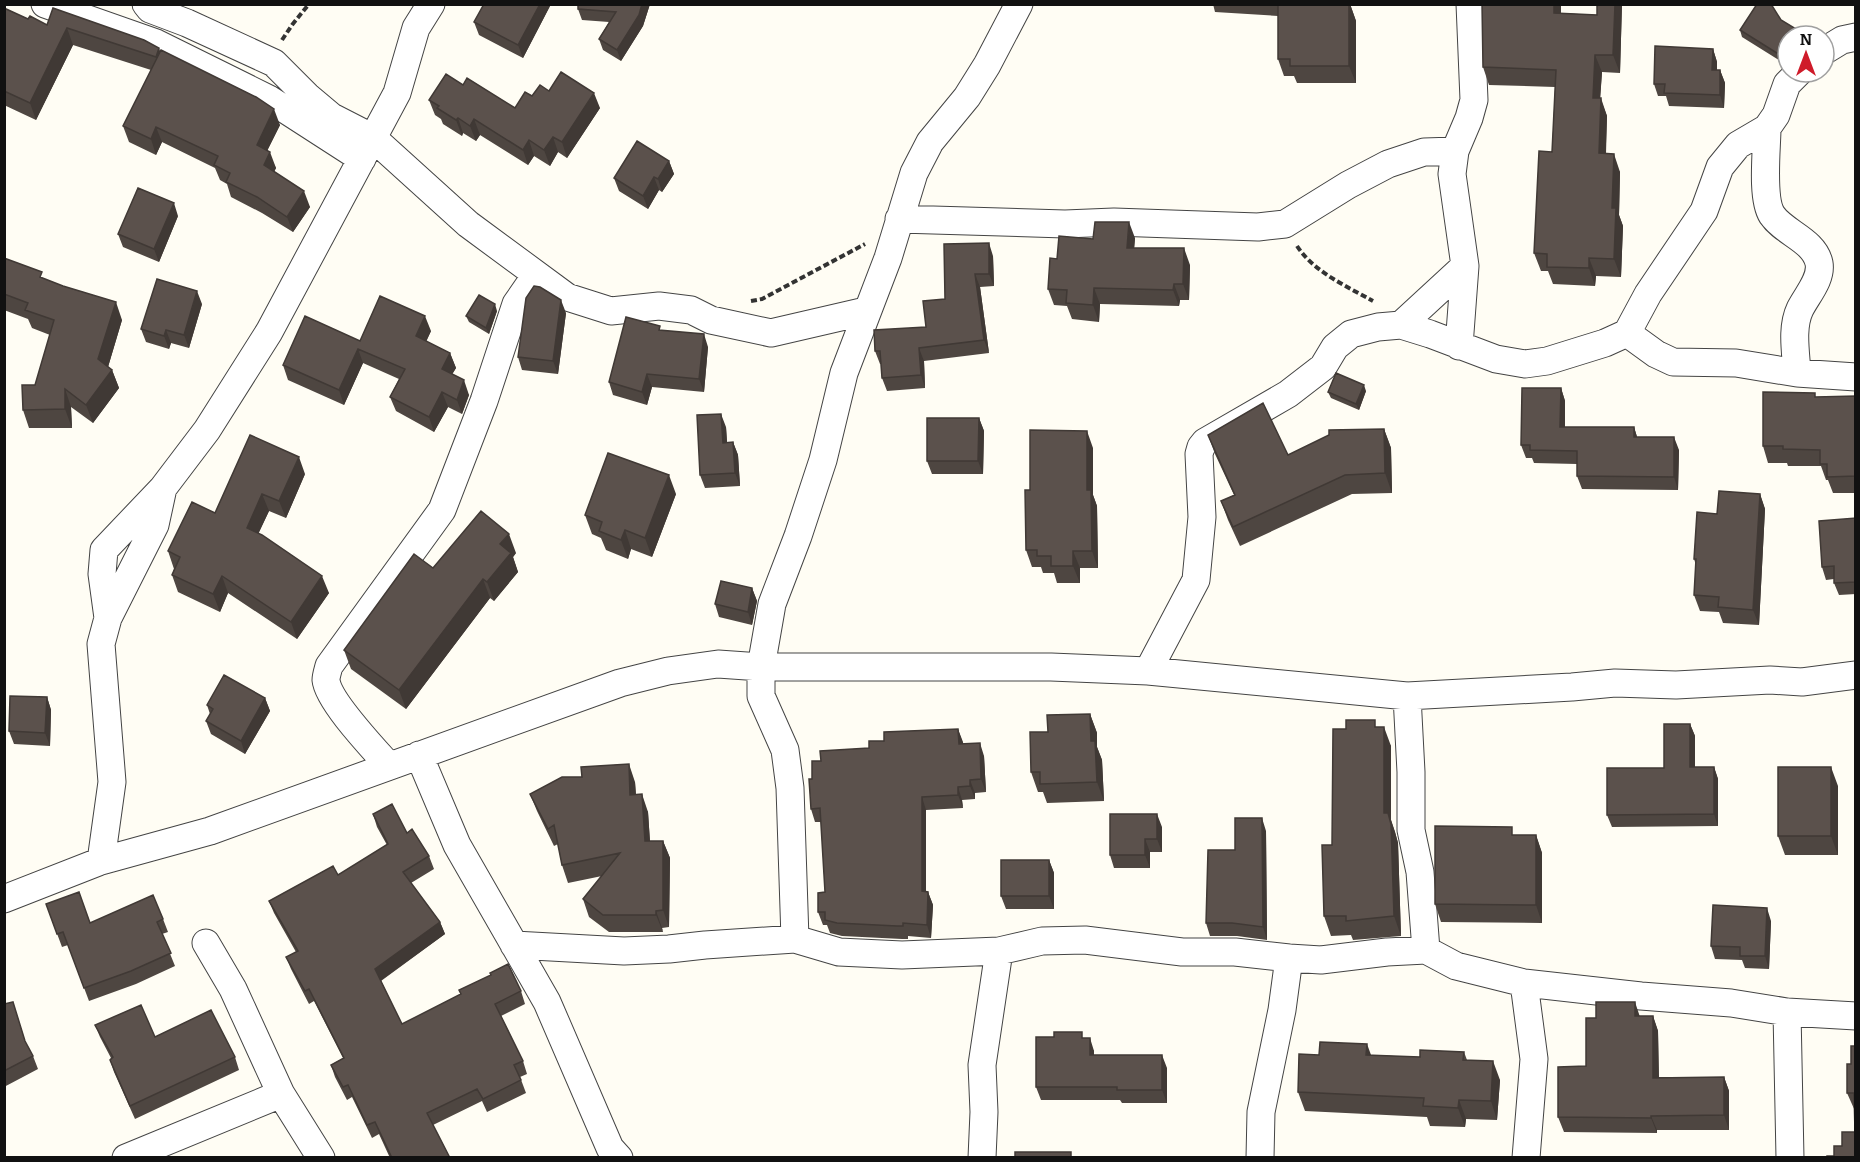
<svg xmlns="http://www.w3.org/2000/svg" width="1860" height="1162" font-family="Bitter,serif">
	<rect width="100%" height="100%" fill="#fffdf4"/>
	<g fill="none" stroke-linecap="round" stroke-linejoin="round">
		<defs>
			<path id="minor" d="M45 4 156 43 269 99 362 159
				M146 4 150 9 187 23 274 63 307 96 332 117 373 138 468 224 567 297 611 311 659 306 691 310 711 320 771 333 866 311
				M1824 51 1842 40 1856 37
				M1767 128C1767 148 1761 198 1772 215 1784 233 1814 240 1819 263 1822 279 1807 295 1800 309 1791 328 1796 353 1797 373
				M899 219 1065 224 1114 222 1258 227 1285 224 1348 185 1388 164 1424 152 1455 151
				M1401 325 1465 266
				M1627 333 1656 354 1673 362 1736 363 1797 373 1856 377
				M1459 346 1465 266 1452 174 1455 151 1469 118 1474 100 1470 4
				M108 618 102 574 104 550 163 488
				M1148 671 1407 696 1572 687 1615 683 1676 685 1770 680 1802 682 1856 675
				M1407 696 1411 772V830L1420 872 1426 950
				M419 755 457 845 547 1002 610 1148 619 1158
				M389 766C374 749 328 701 326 680 326 676 328 670 329 666L442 510 484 401 516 304 536 275
				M101 861 112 782 101 644 108 618 155 525 163 488 207 430 269 332 397 93 416 28 431 4
				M4 899 101 861 210 831 620 683 668 671 718 664 761 667H1051L1148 671 1196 580 1202 517 1199 454 1201 447 1205 442 1288 394 1323 367 1335 347 1351 334 1378 327 1401 325 1430 334 1496 359 1525 364 1547 361 1605 343 1627 333 1648 294 1704 211 1720 167 1738 145 1767 128 1776 115 1787 84 1799 72
				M795 939 790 788 785 750 761 696V667L772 604 798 536 823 460 844 373 888 258 914 173 930 142 967 97 987 65 1019 4
				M206 943 233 989 281 1094 321 1158
				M514 945 624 951 669 949 705 945 795 939 839 952 902 955 999 951 1042 941 1085 940 1182 952H1235L1289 958 1321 960 1387 952 1426 950 1456 966 1524 983 1641 996 1731 1003 1787 1012 1856 1016
				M1524 983 1534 1059 1526 1158
				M1787 1012 1790 1158
				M126 1158 281 1094
				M982 1158 984 1112 982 1065 999 951
				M1260 1158 1261 1112 1282 1010 1289 958"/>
		</defs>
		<use href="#minor" stroke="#444" stroke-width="29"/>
		<path stroke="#333" stroke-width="4" stroke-dasharray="6 3" stroke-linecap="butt" d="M282 40 292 25 309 4
			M1297 246C1314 272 1346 286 1373 301
			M751 301 762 299 865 244"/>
		<use href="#minor" stroke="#fff" stroke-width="27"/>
	</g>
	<path fill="#4e4641" d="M578 4H650L643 26 621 61 603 50 599 39 609 22 582 20 578 9Z
		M1213 4H1350L1356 21V83H1297L1294 76H1284L1278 59V16L1215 12Z
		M1482 4H1561V13L1597 15V4H1622L1620 73 1602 72 1600 98 1607 116 1606 154 1620 172 1619 215 1623 226 1621 277 1596 276 1595 286 1553 284 1548 271H1541L1534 253 1552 152 1555 87 1489 85 1483 67Z
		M550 6 523 58 479 35 474 22Z
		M4 8 28 19 47 25 53 8 160 52 280 125 267 151 276 168 274 172 310 207 293 232 262 213 231 197 227 184 220 180 215 168 162 142 156 155 129 142 123 126 151 70 73 45 36 120 4 105Z
		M1781 20 1798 36 1782 62 1742 37 1740 30Z
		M1713 49 1717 62V70H1720L1725 83 1724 108 1669 106 1666 96H1658L1654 84Z
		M463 85 515 108 532 96 549 91 600 108 567 158 558 152 550 166 534 156 528 165 480 135 476 141 463 133 462 136 443 124 441 119 435 115 429 100Z
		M669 161 674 174 662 192 659 190 648 209 619 191 614 178Z
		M178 216 159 262 123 247 118 234Z
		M1135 238 1134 248 1190 265 1189 300H1180L1179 306 1100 304 1099 322 1072 319 1067 306 1054 305 1048 289 1057 259 1093 239Z
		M993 256 994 286 980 287 989 353 924 361 925 388 887 391 882 378 881 364H880L875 351 926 327 945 299Z
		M4 258 122 320 108 367 112 370 119 388 93 423 71 407 72 428H29L23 410 35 385 50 335 32 328 28 319 4 310Z
		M202 304 189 348 171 343 169 349 146 342 141 329Z
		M497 311 489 334 469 322 466 316Z
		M566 313 558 374 522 370 518 357Z
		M661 330 708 347 704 392 652 387 647 405 613 395 609 382Z
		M431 331 426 341 450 353 456 368 452 374 469 395 462 414 448 407 434 432 396 411 390 397 399 379 363 363 344 405 288 380 283 365 360 341Z
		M1561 388 1565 401V427H1634L1637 437 1679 450 1678 490 1582 489 1577 476V464L1534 463 1532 458H1526L1521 445Z
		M1366 391 1359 410 1331 398 1328 392Z
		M1856 396V493H1833L1828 480H1826L1821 466H1788L1787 463H1768L1763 446 1816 397Z
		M979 418 984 431 983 474H932L927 461Z
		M726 427 727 443 733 442 738 455 740 486 705 488 700 475Z
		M1384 429 1391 448 1392 493 1352 494 1240 546 1228 520 1221 501 1234 495 1215 454 1208 435 1288 455Z
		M1093 448V495L1097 506 1098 568H1080V583H1057L1054 573H1043L1041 567H1032L1026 550 1030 490Z
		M305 474 286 518 269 511 258 534 329 593 297 639 228 593 220 612 178 592 172 575 174 569 168 551 215 513Z
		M676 494 652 557 631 549 628 559 606 550 601 538 592 534 585 515Z
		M1760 494 1765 509 1759 625 1723 623 1719 612 1700 611 1694 595 1696 565 1694 559 1717 514Z
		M1856 518V594L1839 595 1834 583V579L1826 580 1822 567Z
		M516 553 513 557 518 572 494 601 490 598 406 709 351 669 344 650 433 568Z
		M752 588 757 601 752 625 719 617 715 604Z
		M47 697 51 710 50 746 14 744 9 731Z
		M265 698 270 711 245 754 211 734 206 721 210 714 207 705Z
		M1090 714 1097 733V747L1102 760 1104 801 1047 803 1043 792H1038L1031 772 1048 732Z
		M1690 724 1695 736V767H1714L1718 779V826L1612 827 1607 815 1664 768Z
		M1378 727 1391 746V820L1395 832 1398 843 1401 936 1353 940 1351 935 1331 936 1324 916 1332 845Z
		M958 729 963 744 984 756 986 792 975 793V799L962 800 963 808 926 810V892H928L933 905 931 938 908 936V939H902L842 936 830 933 827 925H823L818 912 825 892 821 822H815L811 809 812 779 821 761 869 748 884 741Z
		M635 782 636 795 648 812 650 841H663L670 858 669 927 662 928 663 932H609L589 917 583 899 602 876 568 883 562 865 558 844 554 846 537 811 530 794Z
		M1838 786V855H1785L1778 836Z
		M373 814 407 833 429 856 434 869 411 883 440 922 445 934 381 981 402 1024 521 991 525 1004 501 1016 523 1061 527 1074 520 1077 526 1093 487 1112 482 1101 433 1125 450 1158H390L379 1134 372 1138 352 1097 347 1100 335 1077 331 1065 343 1058 314 1001 309 1004 291 969 286 957 296 952 274 913 269 901 338 875 387 845 377 827Z
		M1162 827V852H1150V868H1114L1110 855Z
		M1266 831 1267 940 1237 936H1210L1206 923 1235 850Z
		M1514 835H1536L1542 853V923L1441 922 1435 904Z
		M1049 860 1054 873V909H1006L1001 896Z
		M46 904 90 923 163 919 168 932 162 934 175 966 136 984 89 1001 68 945 62 947Z
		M1771 921 1769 969 1745 968 1742 960 1715 959 1711 946Z
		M13 1002 26 1044 33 1056 38 1069 4 1087V1004Z
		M1640 1016H1653L1658 1031 1659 1077H1724L1729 1091V1130H1657V1133L1564 1132 1558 1117 1586 1066Z
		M95 1025 155 1037 235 1057 239 1070 135 1119 114 1072 110 1060 111 1058 100 1037Z
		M1085 1038 1094 1051V1055L1167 1068V1103H1122L1120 1100H1041L1036 1087Z
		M1856 1046V1158L1834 1156 1855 1132V1111L1847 1093Z
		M1464 1052 1467 1060 1500 1080 1497 1120 1466 1119 1465 1127 1430 1126 1427 1117 1305 1111 1298 1092 1371 1055 1420 1057Z"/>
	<path fill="#403935" d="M540 4H550V6L523 58 518 45Z
		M642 4H650L643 26 621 61 617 50Z
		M1350 4 1356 21V83L1349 66Z
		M1554 4H1561L1560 31 1554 13Z
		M1615 4H1622L1620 73 1613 55Z
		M67 28 73 45 36 120 30 103Z
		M1796 29 1798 36H1792Z
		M1788 42V53L1782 62 1780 55Z
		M159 48 165 65 162 74 156 57Z
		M1713 49 1717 62V83L1712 70Z
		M1595 55 1602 72 1599 116 1593 98Z
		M1720 70 1725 83 1724 108 1720 95Z
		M594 93 600 108 567 158 562 142Z
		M1601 98 1607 116 1605 171 1599 153Z
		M274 109 280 125 262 161 257 145Z
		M458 118 463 133 462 136 456 120Z
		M474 119 480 135 476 141 470 126Z
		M156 127 162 142 156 155 151 139Z
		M553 137 558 152 550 166 544 150Z
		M529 140 534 156 528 165 523 150Z
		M270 152 276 168 269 181 264 165Z
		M1614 154 1620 172 1619 215 1623 226 1621 277 1614 259 1612 208Z
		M669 161 674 174 662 192 658 179Z
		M654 177 659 190 648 209 643 196Z
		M304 191 310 207 293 232 287 217Z
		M174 203 178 216 159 262 154 249Z
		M1129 222 1135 238 1133 265 1127 248Z
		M989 243 993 256 994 286 989 274Z
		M1184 248 1190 265 1189 300 1183 284Z
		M1589 258 1596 276 1595 286 1589 268Z
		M975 274 980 287 989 353 984 340Z
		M1174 284 1180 300 1179 306 1173 290Z
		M1094 288 1100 304 1099 322 1093 305Z
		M197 291 202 304 189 348 184 335Z
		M561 300 566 313 558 374 553 361Z
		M116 302 122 320 105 377 98 359Z
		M495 304 497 311 489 334 486 328Z
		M425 316 431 331 422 351 416 336Z
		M166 330 171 343 169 349 164 336Z
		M704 334 708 347 704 392 699 379Z
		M919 348 924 361 925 388 921 375Z
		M358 349 363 363 344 405 339 390Z
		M450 353 456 368 447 383 442 369Z
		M112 370 119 388 93 423 86 405Z
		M647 374 652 387 647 405 642 392Z
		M464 380 469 395 462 414 457 400Z
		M1364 385 1366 391 1359 410 1356 404Z
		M1561 388 1565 401V440L1560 427Z
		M65 389 71 407 72 428 65 409Z
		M442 392 448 407 434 432 429 417Z
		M721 414 726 427 728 456 723 443Z
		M979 418 984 431 983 474 978 461Z
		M1634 427 1638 440 1634 437Z
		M1384 429 1391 448 1392 493 1385 473Z
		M1087 431 1093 448V495L1097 506 1098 568 1092 551 1087 490Z
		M1674 437 1679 450 1678 490 1674 477Z
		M733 442 738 455 740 486 735 473Z
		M299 457 305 474 286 518 279 501Z
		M669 475 676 494 652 557 645 538Z
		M262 494 269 511 253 545 247 528Z
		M1760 494 1765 509 1759 625 1753 610Z
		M625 530 631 549 628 559 621 540Z
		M509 534 516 553 513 557 518 572 494 601 487 582 500 544Z
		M1073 551 1080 568V583L1073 566Z
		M222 576 228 593 220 612 213 594Z
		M322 576 329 593 297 639 291 622Z
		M483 579 490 598 406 709 399 690Z
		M752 588 757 601 752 625 748 612Z
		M47 697 51 710 50 746 45 733Z
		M265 698 270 711 245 754 241 741Z
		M1090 714 1097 733V747L1102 760 1104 801 1097 782 1091 741Z
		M1690 724 1695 736V779L1690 767Z
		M1384 727 1391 746V820L1395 832 1398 843 1401 936 1394 916 1384 813Z
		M958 729 963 742 964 757 959 744Z
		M980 743 984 756 986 792 981 779Z
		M629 764 635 782 637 812 630 795Z
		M1714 767 1718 779V826L1714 814Z
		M1831 767 1838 786V855L1831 836Z
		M970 780 975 793V799L970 786Z
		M958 787 962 800 963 808 958 795Z
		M642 794 648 812 651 858 645 841Z
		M922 797 926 810V904L922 891Z
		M1157 814 1162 827V852L1157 839Z
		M1262 818 1266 831 1267 940 1263 927Z
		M1536 835 1542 853V923L1536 905Z
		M1145 839 1150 852V868L1145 855Z
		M663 841 670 858 669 927 663 910Z
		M1049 860 1054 873V909L1049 896Z
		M928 892 933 905 931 938 927 925Z
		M1767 908 1771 921 1769 969 1765 956Z
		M656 911 662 928 663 932 656 915Z
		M440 922 445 934 380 981 375 969Z
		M1635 1002 1640 1017 1635 1016Z
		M1653 1016 1658 1031 1659 1092 1653 1078Z
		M1090 1038 1094 1051V1068L1090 1055Z
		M1367 1044 1374 1063 1366 1055Z
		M1162 1055 1167 1068V1103L1162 1090Z
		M1493 1061 1500 1080 1497 1120 1491 1101Z
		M1724 1077 1729 1091V1130L1724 1115Z
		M1459 1100 1466 1119 1465 1127 1458 1108Z
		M1651 1116 1657 1130V1133L1651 1118Z"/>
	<path fill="#5b514c" stroke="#403935" stroke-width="1.5" d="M484 4H540L518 45 474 22Z
		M578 4H642L639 15 617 50 599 39 616 12 578 9Z
		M1278 4H1349V66H1290V59H1278Z
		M1482 4H1554V13L1597 15V4H1615L1613 55H1595L1593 98H1601L1599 153 1614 154 1612 208H1616L1614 259 1589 258V268L1547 267V254L1534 253 1539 151 1552 152 1556 70 1483 67Z
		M1757 4H1771L1781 20 1796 29 1792 36H1788V42L1780 55 1740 30Z
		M4 8 28 19 30 16 47 25 53 8 144 40 159 48 156 57 67 28 30 103 4 91Z
		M1655 46 1713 49 1712 70H1720V95L1664 93 1665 84H1654Z
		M161 50 256 97 274 109 257 145 270 152 264 165 304 191 287 217 257 197 226 182 230 173 214 165 218 156 156 127 151 139 123 126Z
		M561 72 594 93 562 142 553 137 544 150 529 140 523 150 474 119 470 126 458 118 456 120 437 108 439 106 429 100 446 74 463 85 467 78 515 108 525 92 532 96 540 85 549 91Z
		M637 141 669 161 658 179 654 177 643 196 614 178Z
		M138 188 174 203 154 249 118 234Z
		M1095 222H1129L1127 248H1184L1183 284H1174L1173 290 1094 288 1093 305 1066 303 1067 290 1048 289 1050 258 1057 259 1059 236 1093 239Z
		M989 243V274H975L984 340 919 348 921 375 882 378 880 351H875L874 330 926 327 923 301 945 299 944 244Z
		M4 258 42 272 40 277 63 286 116 302 98 359 112 370 86 405 65 389V409L23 410 22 385H35L54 320 25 310 28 303 4 294Z
		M157 279 197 291 184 335 166 330 164 336 141 329Z
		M534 286 540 287 561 300 553 361 518 357 526 298Z
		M479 295 495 304 486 328 466 316Z
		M380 296 425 316 416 336 450 353 442 369 464 380 457 400 442 392 429 417 390 397 405 369 358 349 339 390 283 365 305 316 360 341Z
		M626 317 660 326 659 330 704 334 699 379 647 374 642 392 609 382Z
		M1336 373 1364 385 1356 404 1328 392Z
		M1522 388H1561L1560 427H1634V437H1674V477L1577 476V451L1530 450V445H1521Z
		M1763 392 1815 393V397L1856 396V476L1827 477V464H1820V450L1783 449V446H1763Z
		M1263 403 1288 455 1329 435V430L1384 429 1385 473 1345 475 1233 527 1221 501 1235 495 1208 435Z
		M721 414 723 443 733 442 735 473 700 475 697 415Z
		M927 418H979L978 461H927Z
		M1030 430 1087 431V490H1091L1092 551H1073V566H1051V556H1037V550H1026L1025 490H1030Z
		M250 435 299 457 279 501 262 494 247 528 262 535 322 576 291 622 222 576 213 594 172 575 180 557 168 551 192 502 215 513Z
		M608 453 669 475 645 538 625 530 621 540 599 531 602 522 585 515Z
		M1719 491 1760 494 1753 610 1718 607 1719 597 1694 595 1696 559H1694L1697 512 1717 514Z
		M481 511 509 534 500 544 511 553 487 582 483 579 399 690 344 650 414 554 433 568Z
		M1856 518V582L1834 583V566L1822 567 1819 521Z
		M721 581 752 588 748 612 715 604Z
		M224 675 265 698 241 741 206 721 213 709 207 705Z
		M10 696 47 697 45 733 9 731Z
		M1090 714 1091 741H1095L1097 782 1040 784V772H1031L1030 732H1048L1047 715Z
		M1346 720H1375V727H1384V813H1388L1391 824 1394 916 1346 921V916H1324L1322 845H1332L1333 729H1346Z
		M1664 724H1690V767H1714V814L1607 815V768H1664Z
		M958 729 959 744 980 743 981 779 970 780V786L958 787V795L922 797V891L928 892 927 925 903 923V926H897L837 923 825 920V912H818V893L825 892 820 808 811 809 809 779H812V761H821L820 751 869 748V741H884V732Z
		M629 764 630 795 642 794 645 841H663V910L656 911V915H603L583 899 620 853 562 865 554 825 548 829 530 794 562 777H582L581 767Z
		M1778 767H1831V836H1778Z
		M392 804 407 833 412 829 429 856 403 872 440 922 375 969 402 1024 461 994 459 990 491 975 490 973 508 964 521 991 495 1004 523 1061 514 1065 521 1080 483 1099 477 1089 427 1113 450 1158H392L375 1122 367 1125 348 1085 343 1087 331 1065 344 1058 309 989 305 991 286 957 298 951 269 901 333 866 338 875 388 844 373 814Z
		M1110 814H1157V839H1145V855H1110Z
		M1235 818H1262L1263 927 1232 923H1206L1208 850H1235Z
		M1435 826 1512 827V835H1536V905L1435 904Z
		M1001 860H1049V896H1001Z
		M79 892 90 923 153 895 163 919 157 922 171 953 131 971 84 988 63 932 57 934 46 904Z
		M1713 905 1767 908 1765 956H1740V947L1711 946Z
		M13 1002 25 1041 33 1056 4 1071V1004Z
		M1596 1002H1635V1016H1653V1078L1724 1077V1115L1651 1116V1118L1558 1117V1067L1586 1066V1018H1596Z
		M141 1005 155 1037 211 1010 235 1057 130 1106 110 1060 113 1057 95 1025Z
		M1054 1032H1082V1038H1090V1055H1162V1090H1117V1087H1036V1037H1054Z
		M1320 1042 1367 1044 1366 1055 1420 1057V1050L1464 1052 1463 1060 1493 1061 1491 1101 1459 1100 1458 1108 1423 1106 1424 1098 1298 1092 1299 1054 1319 1055Z
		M1851 1046H1856V1158H1827V1156H1834V1146H1842V1132H1855L1854 1093H1847V1064H1851Z
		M1015 1152H1071V1158H1015Z"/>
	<rect width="1860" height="1162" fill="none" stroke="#111111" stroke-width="12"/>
	<g transform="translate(1806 54)"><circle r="28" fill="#ffffff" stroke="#a0a0a0" stroke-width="1.5"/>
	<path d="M0-4.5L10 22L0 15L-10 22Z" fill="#cf1b2a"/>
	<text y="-9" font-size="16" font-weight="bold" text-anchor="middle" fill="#111111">N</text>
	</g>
</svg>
